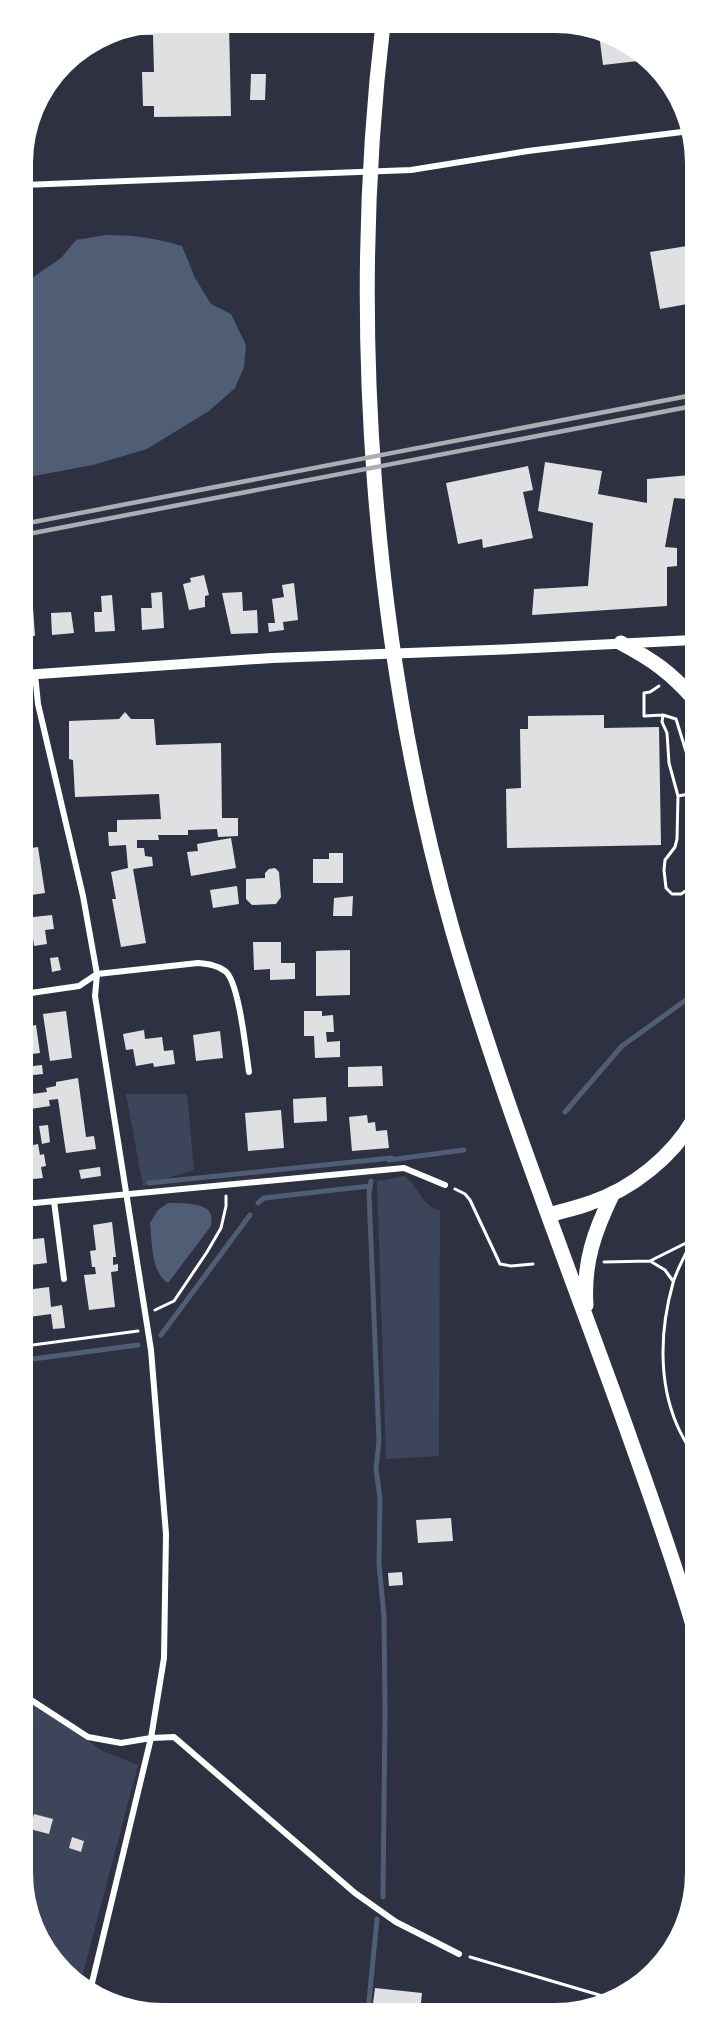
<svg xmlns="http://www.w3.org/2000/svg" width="718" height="2036" font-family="Karla,sans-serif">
	<rect width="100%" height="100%" fill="#2d3142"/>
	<path fill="#3c4559" d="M126 1094H187L194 1170 143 1186Z
		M405 1176C420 1189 420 1204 440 1211L439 1456 386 1459 377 1181Z
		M25 1699 103 1751 138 1765 81 1981 64 1972 25 1900Z"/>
	<path fill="#4f5d75" d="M105 235C132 235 156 238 182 246L195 278 211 304 231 314 246 345 244 367 235 388 209 411 147 449 93 465 23 478V284L61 258 76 240Z
		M168 1203C179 1203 208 1202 211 1215 212 1219 211 1222 211 1226L168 1283C151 1273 152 1241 150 1223L158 1210Z"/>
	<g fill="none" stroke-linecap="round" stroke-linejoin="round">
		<path stroke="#4f5d75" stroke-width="5" d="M565 1112 622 1046 690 997
			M389 1160 464 1150
			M371 1181 369 1193 379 1441 376 1469 380 1498 379 1564 384 1616 385 1712 383 1897
			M149 1183 391 1158
			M258 1203 264 1198 370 1186
			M161 1335 250 1215
			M25 1360 138 1345
			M368 2011 377 1919"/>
	</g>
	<path fill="#e0e0e3" d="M163 23H229L231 116 154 117V106H143L142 72H154L153 35H136V28Z
		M599 34 647 60 603 65Z
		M251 74H266L265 100H250Z
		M693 245V303L660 309 650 252Z
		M545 462 602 471 598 494 647 503V479L690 475 687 499 674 498 665 547 677 548V566L667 567V606L532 615 534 589 588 586 593 523 538 511Z
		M528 466 533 490 523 492 533 538 483 548 482 539 458 544 446 483Z
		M204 575 209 595 205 596V607L189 610 183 584 191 582 190 578Z
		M294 583 298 620 283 622 284 630 269 632 268 623H275L272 599 284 597 282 585Z
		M162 592 164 628 142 630 141 608H152L151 593Z
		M242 592 243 611 257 610 258 633 231 634 222 593Z
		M32 593 35 636H24L23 594Z
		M112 595 115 631 95 632 94 612H102L101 596Z
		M71 612 74 633 52 635 51 613Z
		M125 712 131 719H154L156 745 221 743 222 818H238V836L218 837 217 829 188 830V835H158L159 840H137V848H144L145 856 152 857 153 866 133 869 146 943 121 947 112 899H116L111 872 128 868 126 845 109 846 108 832H117V820L161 819 159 794 75 797 73 760 69 759V721L119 719Z
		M604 715V728L659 727 661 845 507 848 506 789 521 788 520 729H528V716Z
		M231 838 236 868 191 876 187 852 198 851 197 844Z
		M38 847 45 893 24 896V849Z
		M329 853H343V883H313V859H329Z
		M275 868 279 872 281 897 276 904 252 905 246 899V879L265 878V873L269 869Z
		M237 886 239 904 213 908 210 890Z
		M353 896 352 916H333L334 898Z
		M52 915 54 929 45 930 47 944 34 946 31 923 26 924 27 931H24V918Z
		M253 942H281V963H295V979L270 980V969L254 970Z
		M350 950V995L316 996V951Z
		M58 957 61 970 52 972 50 958Z
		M66 1011 72 1058 50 1061 43 1014Z
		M304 1011H322V1016L333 1015 334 1032H326L327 1042 340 1041V1057L315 1058 314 1036H304Z
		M36 1025 40 1053 24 1055V1027Z
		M144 1030 145 1039 162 1037 164 1051 173 1050 175 1064 154 1067 153 1063 136 1066 133 1049 126 1050 123 1034Z
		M220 1031 223 1058 196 1061 193 1035Z
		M42 1065 43 1074 24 1076V1067Z
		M382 1066 383 1086 348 1087V1067Z
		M78 1078 86 1137 94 1136 96 1149 66 1153 58 1099 49 1100 50 1106 24 1110V1095L47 1092 46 1088 56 1086V1082Z
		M326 1097 327 1121 294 1123 293 1099Z
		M281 1110 284 1148 248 1151 245 1113Z
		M367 1115 368 1123 375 1122 376 1131 387 1130 389 1148 352 1151 349 1117Z
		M48 1125 50 1142 42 1144 39 1126Z
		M38 1144 40 1155 44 1154 46 1166 41 1167 43 1178 24 1180V1147Z
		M100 1167 101 1176 81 1179 79 1170Z
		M112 1222 116 1257H113V1265L118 1264V1271L111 1272 115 1307 89 1310 84 1275 96 1274 95 1267H92L90 1251 96 1250 93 1225Z
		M44 1238 47 1263 30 1265 31 1274H24V1265H27L24 1240Z
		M49 1287 51 1307 62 1305 65 1328 53 1329 51 1314 29 1317 26 1290Z
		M451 1518 453 1541 418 1543 416 1520Z
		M402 1572 403 1585 389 1586 388 1573Z
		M34 1814 53 1819 49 1834 30 1829Z
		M72 1837 84 1841 81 1852 69 1848Z
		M375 1988 422 1993 420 2011H372Z"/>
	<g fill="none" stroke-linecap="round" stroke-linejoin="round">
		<path stroke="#fff" stroke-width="3" d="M659 686 650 692 644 693V716L663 715 676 719 689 761V879L687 890 681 894H672L666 888 664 870 665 860 675 847 677 839 678 796 669 763 667 733 662 722 663 715
			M678 796 689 794
			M455 1189 465 1194 470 1200 500 1264 511 1266 533 1264
			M692 1241C686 1254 677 1269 673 1283 660 1329 658 1381 677 1425 682 1437 689 1448 695 1458
			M650 1261 665 1270 673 1281
			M604 1262 650 1261 694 1239
			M155 1310 174 1301 207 1252 221 1228 226 1206V1196
			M25 1346 138 1331
			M470 1957 606 1997"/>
		<path stroke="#fff" stroke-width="6" d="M23 185 411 170 528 151 690 131
			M35 674 38 704 83 896 97 974 95 996 151 1350 166 1534 164 1658 151 1738 91 1987
			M24 994 79 986 97 974 198 963C207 964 217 965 225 971 239 981 246 1052 249 1072
			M54 1201 64 1279
			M24 1204 404 1168 445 1185
			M25 1696 88 1737 121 1743 151 1738 174 1737 355 1893 396 1922 459 1954"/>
		<path stroke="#fff" stroke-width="10" d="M24 675 272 658 514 649 693 640"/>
		<path stroke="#fff" stroke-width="15" d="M383 24C348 317 372 648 453 932 502 1100 567 1263 626 1427 650 1495 675 1563 695 1632
			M621 643C653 660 670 672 694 699
			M549 1215C562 1211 577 1208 590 1203 632 1189 672 1157 694 1119
			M586 1305C583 1262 595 1230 613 1193"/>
		<path stroke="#abadb3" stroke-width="4.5" d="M23 524 693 395
			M23 535 693 406"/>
	</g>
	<path d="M0 0H718V2036H0ZM163 33H555A130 130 0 0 1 685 163V1873A130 130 0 0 1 555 2003H163A130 130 0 0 1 33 1873V163A130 130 0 0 1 163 33Z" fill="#fff" fill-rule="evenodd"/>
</svg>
